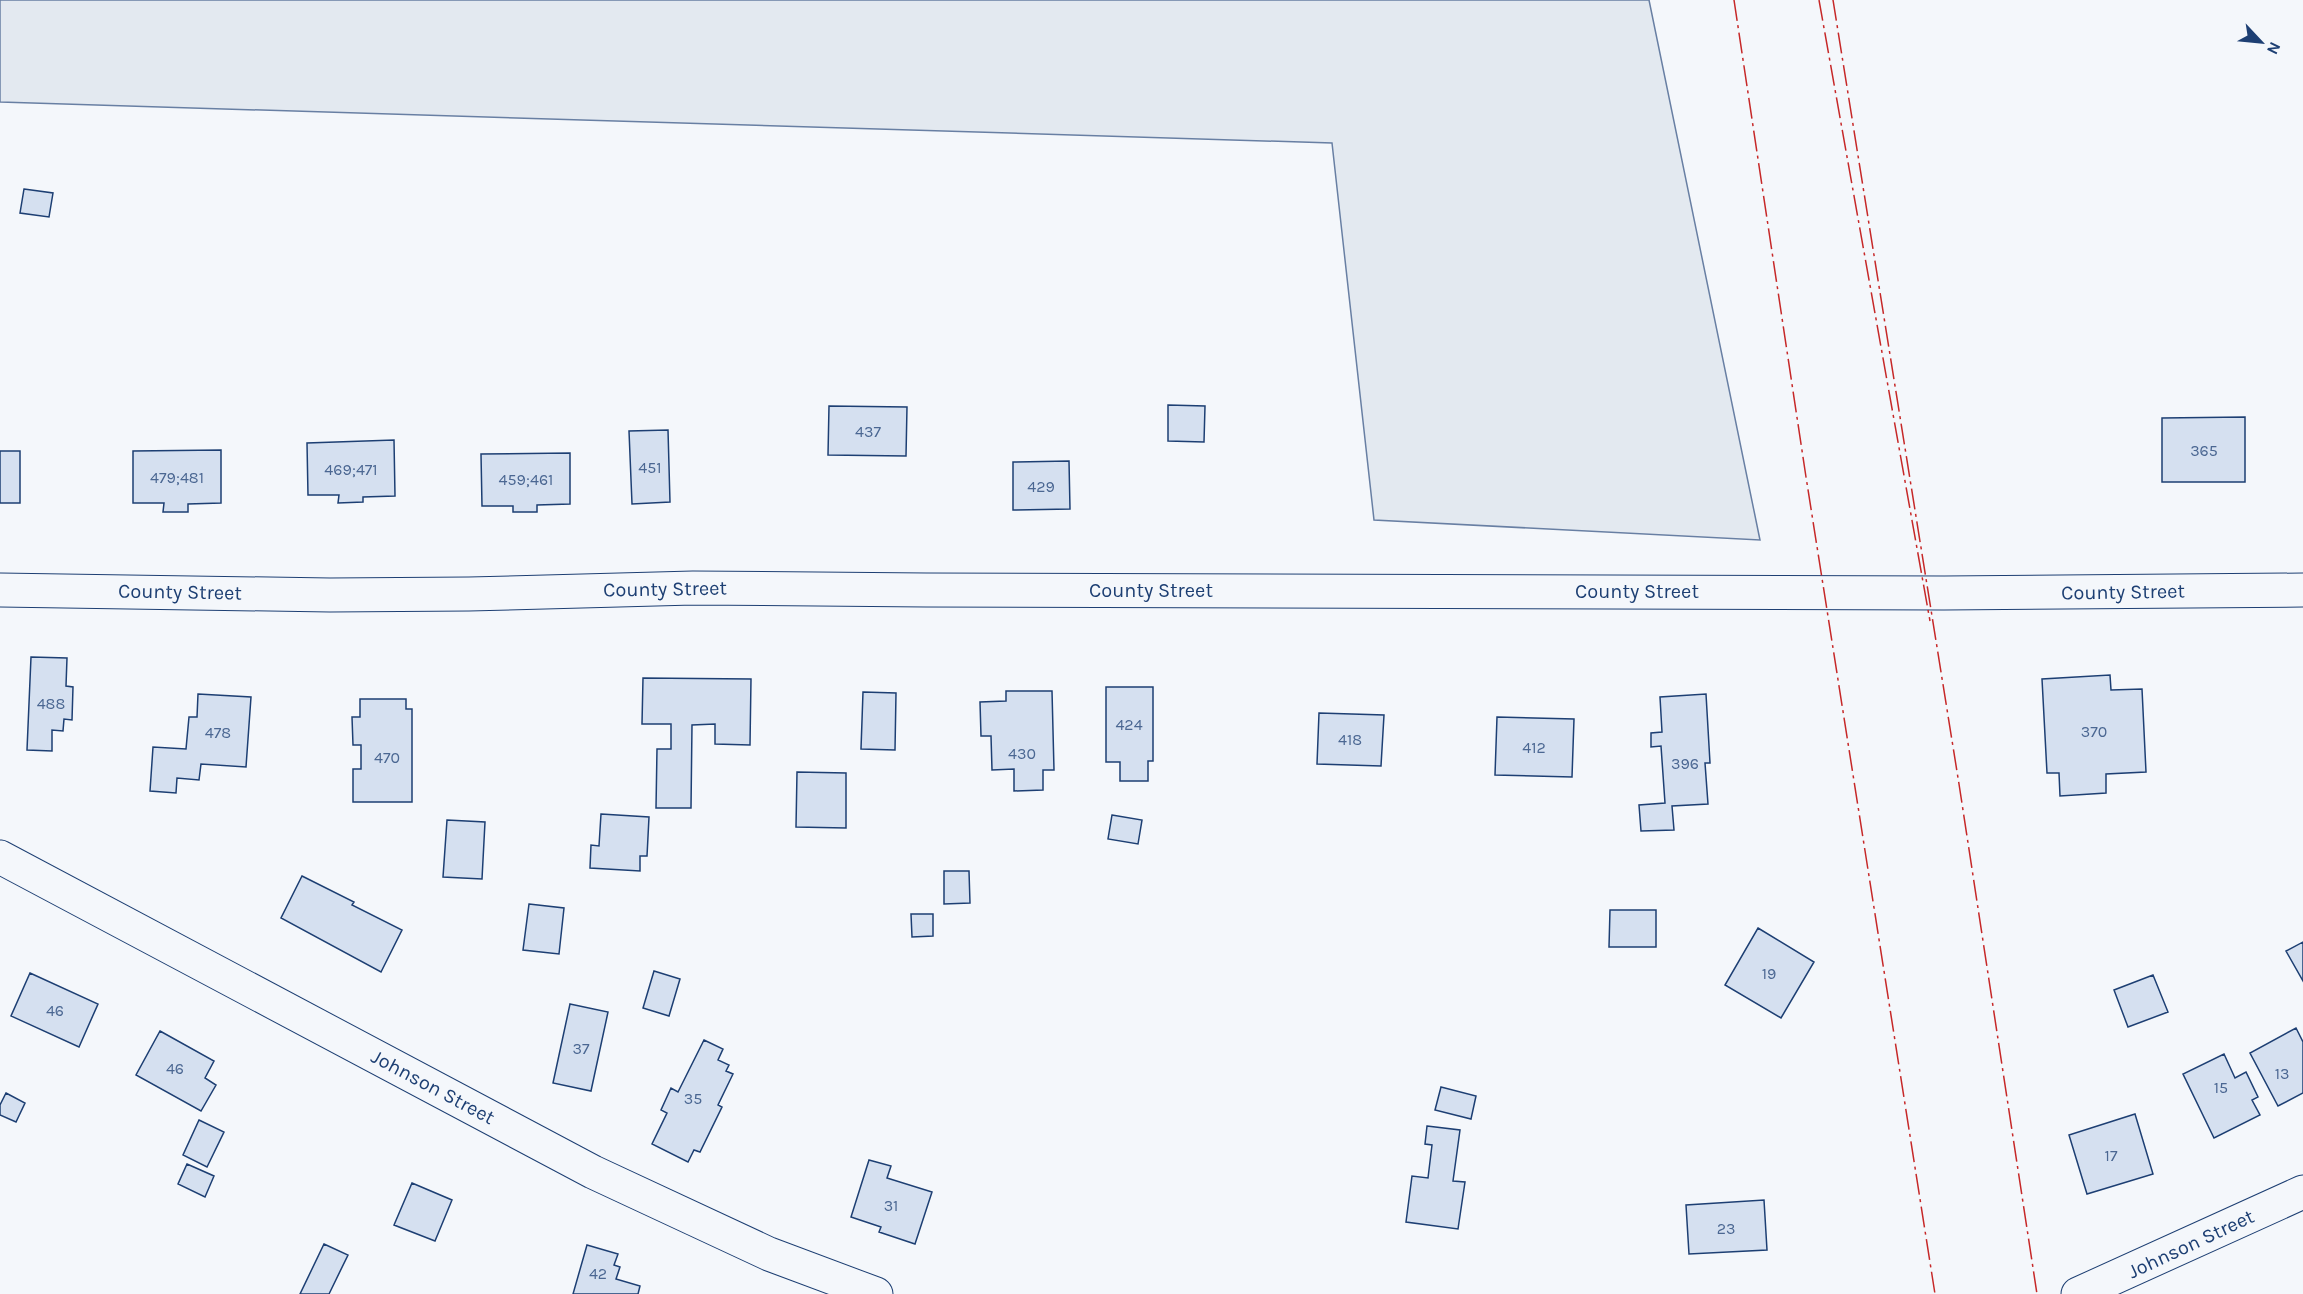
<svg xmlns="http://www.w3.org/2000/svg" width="2303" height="1294" font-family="Karla,sans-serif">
	<rect width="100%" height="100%" fill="#f4f7fb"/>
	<path fill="#e3e9f0" stroke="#687fa3" stroke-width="1.5" d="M0 0H1649L1760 540 1374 520 1332 143 0 102Z"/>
	<path fill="#d5e0f0" stroke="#1d3f73" stroke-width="1.5" d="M24 189 53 193 49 217 20 213Z
		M1168 405 1205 406 1204 442 1168 441Z
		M829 406 907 407 906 456 828 455Z
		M2245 417V482H2162V418Z
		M668 430 670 502 632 504 629 431Z
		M394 440 395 496 363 497V502L338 503 339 495H308L307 443Z
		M221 450V503L188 504V512H163L164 503H133V451Z
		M0 451H20V503H0Z
		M570 453V504L537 505V512H513V506H482L481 454Z
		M1069 461 1070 509 1013 510V462Z
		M31 657 67 658 66 686 73 687 72 720 64 719 63 731 52 730V751L27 750Z
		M2110 675 2111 690 2142 689 2146 772 2106 774V793L2060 796 2059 773H2047L2042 679Z
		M643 678 751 679 750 745 715 744V724L692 725 691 808H656L657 749H671V724H642Z
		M1106 687H1153V761H1148V781H1120V762H1106Z
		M1006 691H1052L1054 770H1043V790L1014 791V769L992 770 991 736H981L980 702 1006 701Z
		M863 692 896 693 895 750 861 749Z
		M198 694 251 697 246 767 201 764 199 780 177 778 176 793 150 791 153 747 186 749 189 717H197Z
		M1706 694 1710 763H1705L1708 804 1672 806 1674 830 1641 831 1639 805 1665 803 1661 746 1651 747V733L1662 732 1660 697Z
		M360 699H406V709H412V802H353V769H361V745H353L352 717H360Z
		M1319 713 1384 715 1381 766 1317 764Z
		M1497 717 1574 719 1572 777 1495 775Z
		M797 772 846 773V828L796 827Z
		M601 814 649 817 647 856H640V871L590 868 591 845 599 846Z
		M1112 815 1142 820 1138 844 1108 839Z
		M447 820 485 822 482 879 443 877Z
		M944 871H969L970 903 944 904Z
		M302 876 354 902 352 905 402 930 381 972 281 918Z
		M529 904 564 908 559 954 523 950Z
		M1610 910H1656V947H1609Z
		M911 914H933V936L912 937Z
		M1758 928 1814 962 1781 1018 1725 985Z
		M2303 942V981L2286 951Z
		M654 971 680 979 669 1016 643 1008Z
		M30 973 98 1004 79 1047 11 1016Z
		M2153 975 2168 1012 2128 1027 2114 990Z
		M570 1004 608 1012 591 1091 553 1083Z
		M2296 1028 2303 1042V1093L2278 1106 2250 1053Z
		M160 1031 214 1061 205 1078 216 1085 201 1111 136 1075Z
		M704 1040 723 1049 718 1060 729 1065 726 1071 733 1074 718 1105 722 1107 700 1152 694 1150 688 1162 652 1144 667 1113 661 1110 671 1088 678 1092Z
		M2224 1054 2235 1078 2246 1072 2258 1097 2252 1100 2260 1115 2214 1138 2183 1074Z
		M1441 1087 1476 1096 1471 1119 1435 1110Z
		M6 1093 25 1103 16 1122 0 1115V1105Z
		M2135 1114 2153 1174 2087 1194 2069 1135Z
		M199 1120 224 1132 207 1167 183 1155Z
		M1427 1126 1460 1130 1453 1181 1465 1182 1458 1229 1406 1222 1412 1176 1428 1178 1432 1145 1425 1144Z
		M869 1160 891 1166 887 1178 932 1192 915 1244 879 1232 881 1227 851 1217Z
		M187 1164 214 1176 205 1197 178 1184Z
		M412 1183 452 1200 435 1241 394 1225Z
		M1764 1200 1767 1250 1689 1254 1686 1205Z
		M324 1244 348 1255 329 1294H300Z
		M587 1245 618 1254 614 1265 620 1267 616 1279 640 1286 638 1294H573Z"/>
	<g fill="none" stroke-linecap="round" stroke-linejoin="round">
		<defs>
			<path id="street" d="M0 857 593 1172 769 1254 876 1294
				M2078 1294 2303 1192"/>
			<path id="primary" d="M0 590 330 595 469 594 693 588 926 590 1944 593 2303 590"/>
		</defs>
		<use href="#street" stroke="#1d3f73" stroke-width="35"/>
		<use href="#primary" stroke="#1d3f73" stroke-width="35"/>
		<use href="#street" stroke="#f4f7fb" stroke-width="33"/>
		<use href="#primary" stroke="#f4f7fb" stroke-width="33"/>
		<path stroke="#c62828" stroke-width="1.5" stroke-dasharray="21 4.5 3 4.5" stroke-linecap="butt" d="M1734 0 1806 477 1935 1294
			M1819 0 1930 621
			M1833 0 1959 784 2037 1294"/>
	</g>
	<g text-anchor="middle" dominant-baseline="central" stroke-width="4.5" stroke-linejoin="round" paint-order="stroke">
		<g font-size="16" fill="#4b6792">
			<text x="868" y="431">437</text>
			<text x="2204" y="450">365</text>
			<text x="650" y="467">451</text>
			<text x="351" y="469">469;471</text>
			<text x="177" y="477">479;481</text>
			<text x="526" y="479">459;461</text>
			<text x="1041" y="486">429</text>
			<text x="51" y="703">488</text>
			<text x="1129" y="724">424</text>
			<text x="2094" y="731">370</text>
			<text x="218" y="732">478</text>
			<text x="1350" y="739">418</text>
			<text x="1534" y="747">412</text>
			<text x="1022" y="753">430</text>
			<text x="387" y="757">470</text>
			<text x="1685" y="763">396</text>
			<text x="1769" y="973">19</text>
			<text x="55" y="1010">46</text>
			<text x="581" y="1048">37</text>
			<text x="175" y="1068">46</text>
			<text x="2282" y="1073">13</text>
			<text x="2221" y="1087">15</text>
			<text x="693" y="1098">35</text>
			<text x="2111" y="1155">17</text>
			<text x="891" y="1205">31</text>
			<text x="1726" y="1228">23</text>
			<text x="598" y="1273">42</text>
		</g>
		<g font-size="20" fill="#1d3f73" stroke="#f4f7fb">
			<text transform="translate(665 589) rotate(-1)">County Street</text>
			<text x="1151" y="590">County Street</text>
			<text x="1637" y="591">County Street</text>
			<text transform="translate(180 592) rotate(1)">County Street</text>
			<text transform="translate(2123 592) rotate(-1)">County Street</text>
			<text transform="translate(433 1087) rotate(28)">Johnson Street</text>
			<text transform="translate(2191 1244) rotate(-25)">Johnson Street</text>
		</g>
	</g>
	<g transform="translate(2261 42) rotate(116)" stroke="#f4f7fb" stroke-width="4.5" paint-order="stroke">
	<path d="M0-4.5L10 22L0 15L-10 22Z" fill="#1d3f73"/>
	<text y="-9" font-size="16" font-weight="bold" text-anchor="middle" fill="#1d3f73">N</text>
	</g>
</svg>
